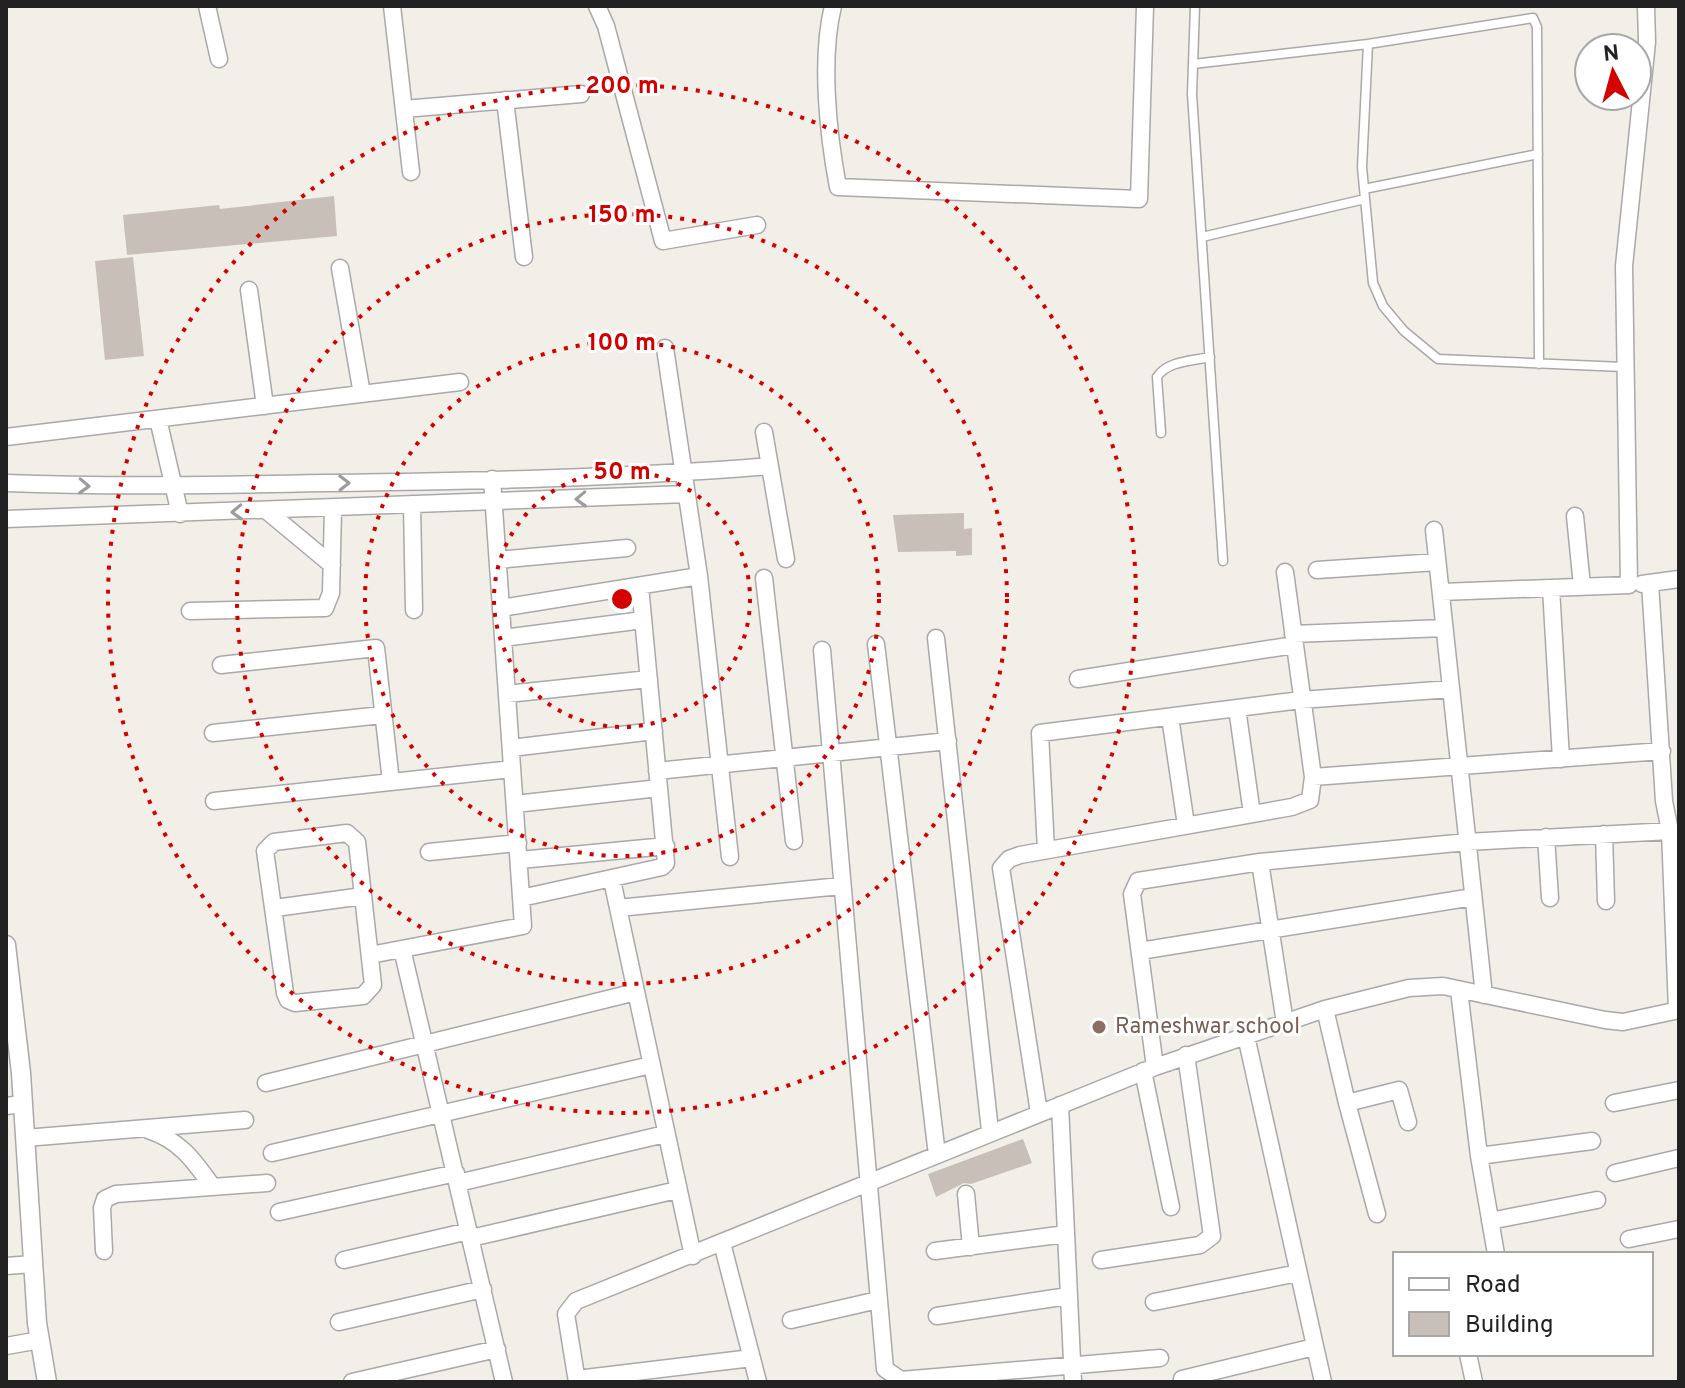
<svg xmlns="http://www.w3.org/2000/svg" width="1685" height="1388" font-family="Overpass,sans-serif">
	<rect width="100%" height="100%" fill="#f2efe9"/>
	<path fill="#c7bfb8" d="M334 196 337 236 127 255 123 215 219 205 220 209Z
		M133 257 144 356 105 360 95 261Z
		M964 513V529L972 528V555L956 556V551L898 552 893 515Z
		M1023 1139 1032 1163 971 1184 964 1183 936 1197 928 1174Z"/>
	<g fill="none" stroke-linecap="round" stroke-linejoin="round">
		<defs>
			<path id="service" d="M1195 6 1192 94 1223 561
				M1368 44 1362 167 1373 283 1383 306 1404 331 1438 359 1623 367
				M1193 64 1368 44 1533 18 1537 27 1539 364
				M1364 189 1538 154
				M1202 237 1365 199
				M1161 433 1157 377C1167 361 1192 361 1210 357"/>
			<path id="minor" d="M207 6 219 59
				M392 6 411 172
				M597 6 606 26 663 241 757 225
				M833 6C820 59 828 134 838 187L1139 199 1145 6
				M505 100 524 257
				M404 109 581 94
				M340 268 362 394
				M249 290 265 406
				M665 348 699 576 730 857
				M158 419 180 514
				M764 432 786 559
				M6 437 460 382
				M6 483C113 487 220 485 328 483 475 481 623 478 770 466
				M412 504 414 610
				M267 511 332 565
				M1575 516 1582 586
				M6 519 687 494
				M1434 530 1484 995
				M498 560 627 548
				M1317 570 1437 562
				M764 578 794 841
				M1650 583 1664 801 1670 831 1677 1010
				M1642 584 1679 579
				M1551 588 1561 759
				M1441 592 1629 585 1624 266 1647 42 1646 6
				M501 608 699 576
				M190 611 325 608 331 593 333 509
				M1293 634 1444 628
				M503 638 643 620
				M936 638 990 1131
				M876 644 937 1155
				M822 650 885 1369 901 1380 1160 1358
				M221 665 376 648 391 782
				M1078 679 1294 645
				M507 694 649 679
				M1237 708 1252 814
				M1170 717 1186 825
				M213 733 382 715
				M511 748 654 731
				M657 771 948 741
				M1313 777 1662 751
				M214 801 512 769
				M515 804 659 788
				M347 833 357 842 373 985 363 996 295 1003 288 1000 285 993 265 851 274 842Z
				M1604 834 1606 901
				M1546 837 1550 898
				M1046 850 1040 733 1301 700 1451 689
				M429 852 518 843
				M520 860 666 846
				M1260 862 1285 1023
				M612 880 693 1256
				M521 898 662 867 666 863 640 586
				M275 908 363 896
				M618 908 841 886
				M402 949 504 1382
				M1140 951 1473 897
				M370 955 523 926 492 479
				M1459 990 1479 1156 1592 1141
				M1325 1009 1347 1103 1399 1090 1408 1122
				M1246 1036 1323 1382
				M1155 1067 1132 894 1138 881 1260 862 1467 842 1670 831
				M1143 1071 1171 1207
				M266 1083 636 992
				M1347 1103 1377 1214
				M1614 1103 1679 1090
				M1060 1105 1073 1382
				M6 1106 23 1104
				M1039 1113 1001 868 1009 859 1020 855 1292 807 1310 800 1313 777 1285 572
				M148 1130C179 1140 193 1159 212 1186
				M25 1138 245 1120
				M272 1153 651 1065
				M1479 1156 1496 1254
				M1615 1173 1679 1158
				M458 1183 665 1134
				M966 1194 971 1247
				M279 1212 456 1173
				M1490 1221 1597 1200
				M471 1238 677 1190
				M1629 1239 1679 1229
				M722 1243 758 1382
				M104 1251 102 1208 105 1199 116 1194 267 1183
				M935 1251 1066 1234
				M344 1260 469 1231
				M1101 1260 1200 1245 1212 1236 1186 1055
				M6 1266 33 1264
				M1154 1302 1298 1273
				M937 1316 1068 1296
				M791 1320 878 1300
				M339 1322 483 1289
				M6 1346 40 1340
				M1468 1354 1474 1382
				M577 1379 752 1358
				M1182 1379 1314 1347
				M352 1382 497 1349
				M577 1382 566 1314 576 1301 1155 1067 1325 1009 1409 988 1443 986 1605 1020 1623 1022 1679 1010"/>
			<path id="tertiary" d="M6 945 21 1073 37 1323 47 1382"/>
		</defs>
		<use href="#service" stroke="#a9a9a9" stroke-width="11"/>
		<use href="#minor" stroke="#a9a9a9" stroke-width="19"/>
		<use href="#tertiary" stroke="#a9a9a9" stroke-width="21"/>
		<use href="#service" stroke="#fff" stroke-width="8"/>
		<use href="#minor" stroke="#fff" stroke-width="16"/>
		<use href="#tertiary" stroke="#fff" stroke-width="18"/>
	</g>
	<defs><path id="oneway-chevron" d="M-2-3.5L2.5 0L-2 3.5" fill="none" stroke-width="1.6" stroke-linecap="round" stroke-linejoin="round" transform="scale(2)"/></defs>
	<g stroke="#9c9c9c">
		<use href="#oneway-chevron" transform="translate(344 483) rotate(-1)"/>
		<use href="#oneway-chevron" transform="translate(84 486) rotate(2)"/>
		<use href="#oneway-chevron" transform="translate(581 499) rotate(178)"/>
		<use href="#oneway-chevron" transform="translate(237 512) rotate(178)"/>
	</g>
	<g fill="none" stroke="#d40000" stroke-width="4" stroke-dasharray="4 8">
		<circle cx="622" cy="599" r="128"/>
		<circle cx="622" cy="599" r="257"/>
		<circle cx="622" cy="599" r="385"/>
		<circle cx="622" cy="599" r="514"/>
	</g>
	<circle fill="#8d6e63" stroke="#fff" stroke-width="3" cx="1099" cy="1027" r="8"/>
	<g text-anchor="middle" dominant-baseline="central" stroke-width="6" stroke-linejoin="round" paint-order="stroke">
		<g font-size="22" fill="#785e54" stroke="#fff" text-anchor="start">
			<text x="1115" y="1027">Rameshwar school</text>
		</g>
	</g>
	<circle cx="622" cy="599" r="12" fill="#d40000" stroke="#fff" stroke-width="4"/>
	<g font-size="24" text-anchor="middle" font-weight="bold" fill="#d40000" stroke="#fff" stroke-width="6" stroke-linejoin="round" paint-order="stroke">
		<text x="622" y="93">200 m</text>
		<text x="622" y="222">150 m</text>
		<text x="622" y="350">100 m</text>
		<text x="622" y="479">50 m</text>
	</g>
	<rect width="1685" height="1388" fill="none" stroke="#222222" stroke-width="16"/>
	<rect x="1393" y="1252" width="260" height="104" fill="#ffffff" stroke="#a7a7a7" stroke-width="2"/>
	<rect x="1409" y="1278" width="40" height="12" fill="#ffffff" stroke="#a7a7a7" stroke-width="2"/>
	<text x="1465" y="1292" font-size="24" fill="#222222">Road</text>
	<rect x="1409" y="1312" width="40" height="24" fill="#c7bfb8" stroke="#a7a7a7" stroke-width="2"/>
	<text x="1465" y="1332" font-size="24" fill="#222222">Building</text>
	<g transform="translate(1613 72) rotate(354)"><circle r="38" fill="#ffffff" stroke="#a7a7a7" stroke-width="2"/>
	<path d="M0-6L14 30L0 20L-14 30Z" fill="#d40000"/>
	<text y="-12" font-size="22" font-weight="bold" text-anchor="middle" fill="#222222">N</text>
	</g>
</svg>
